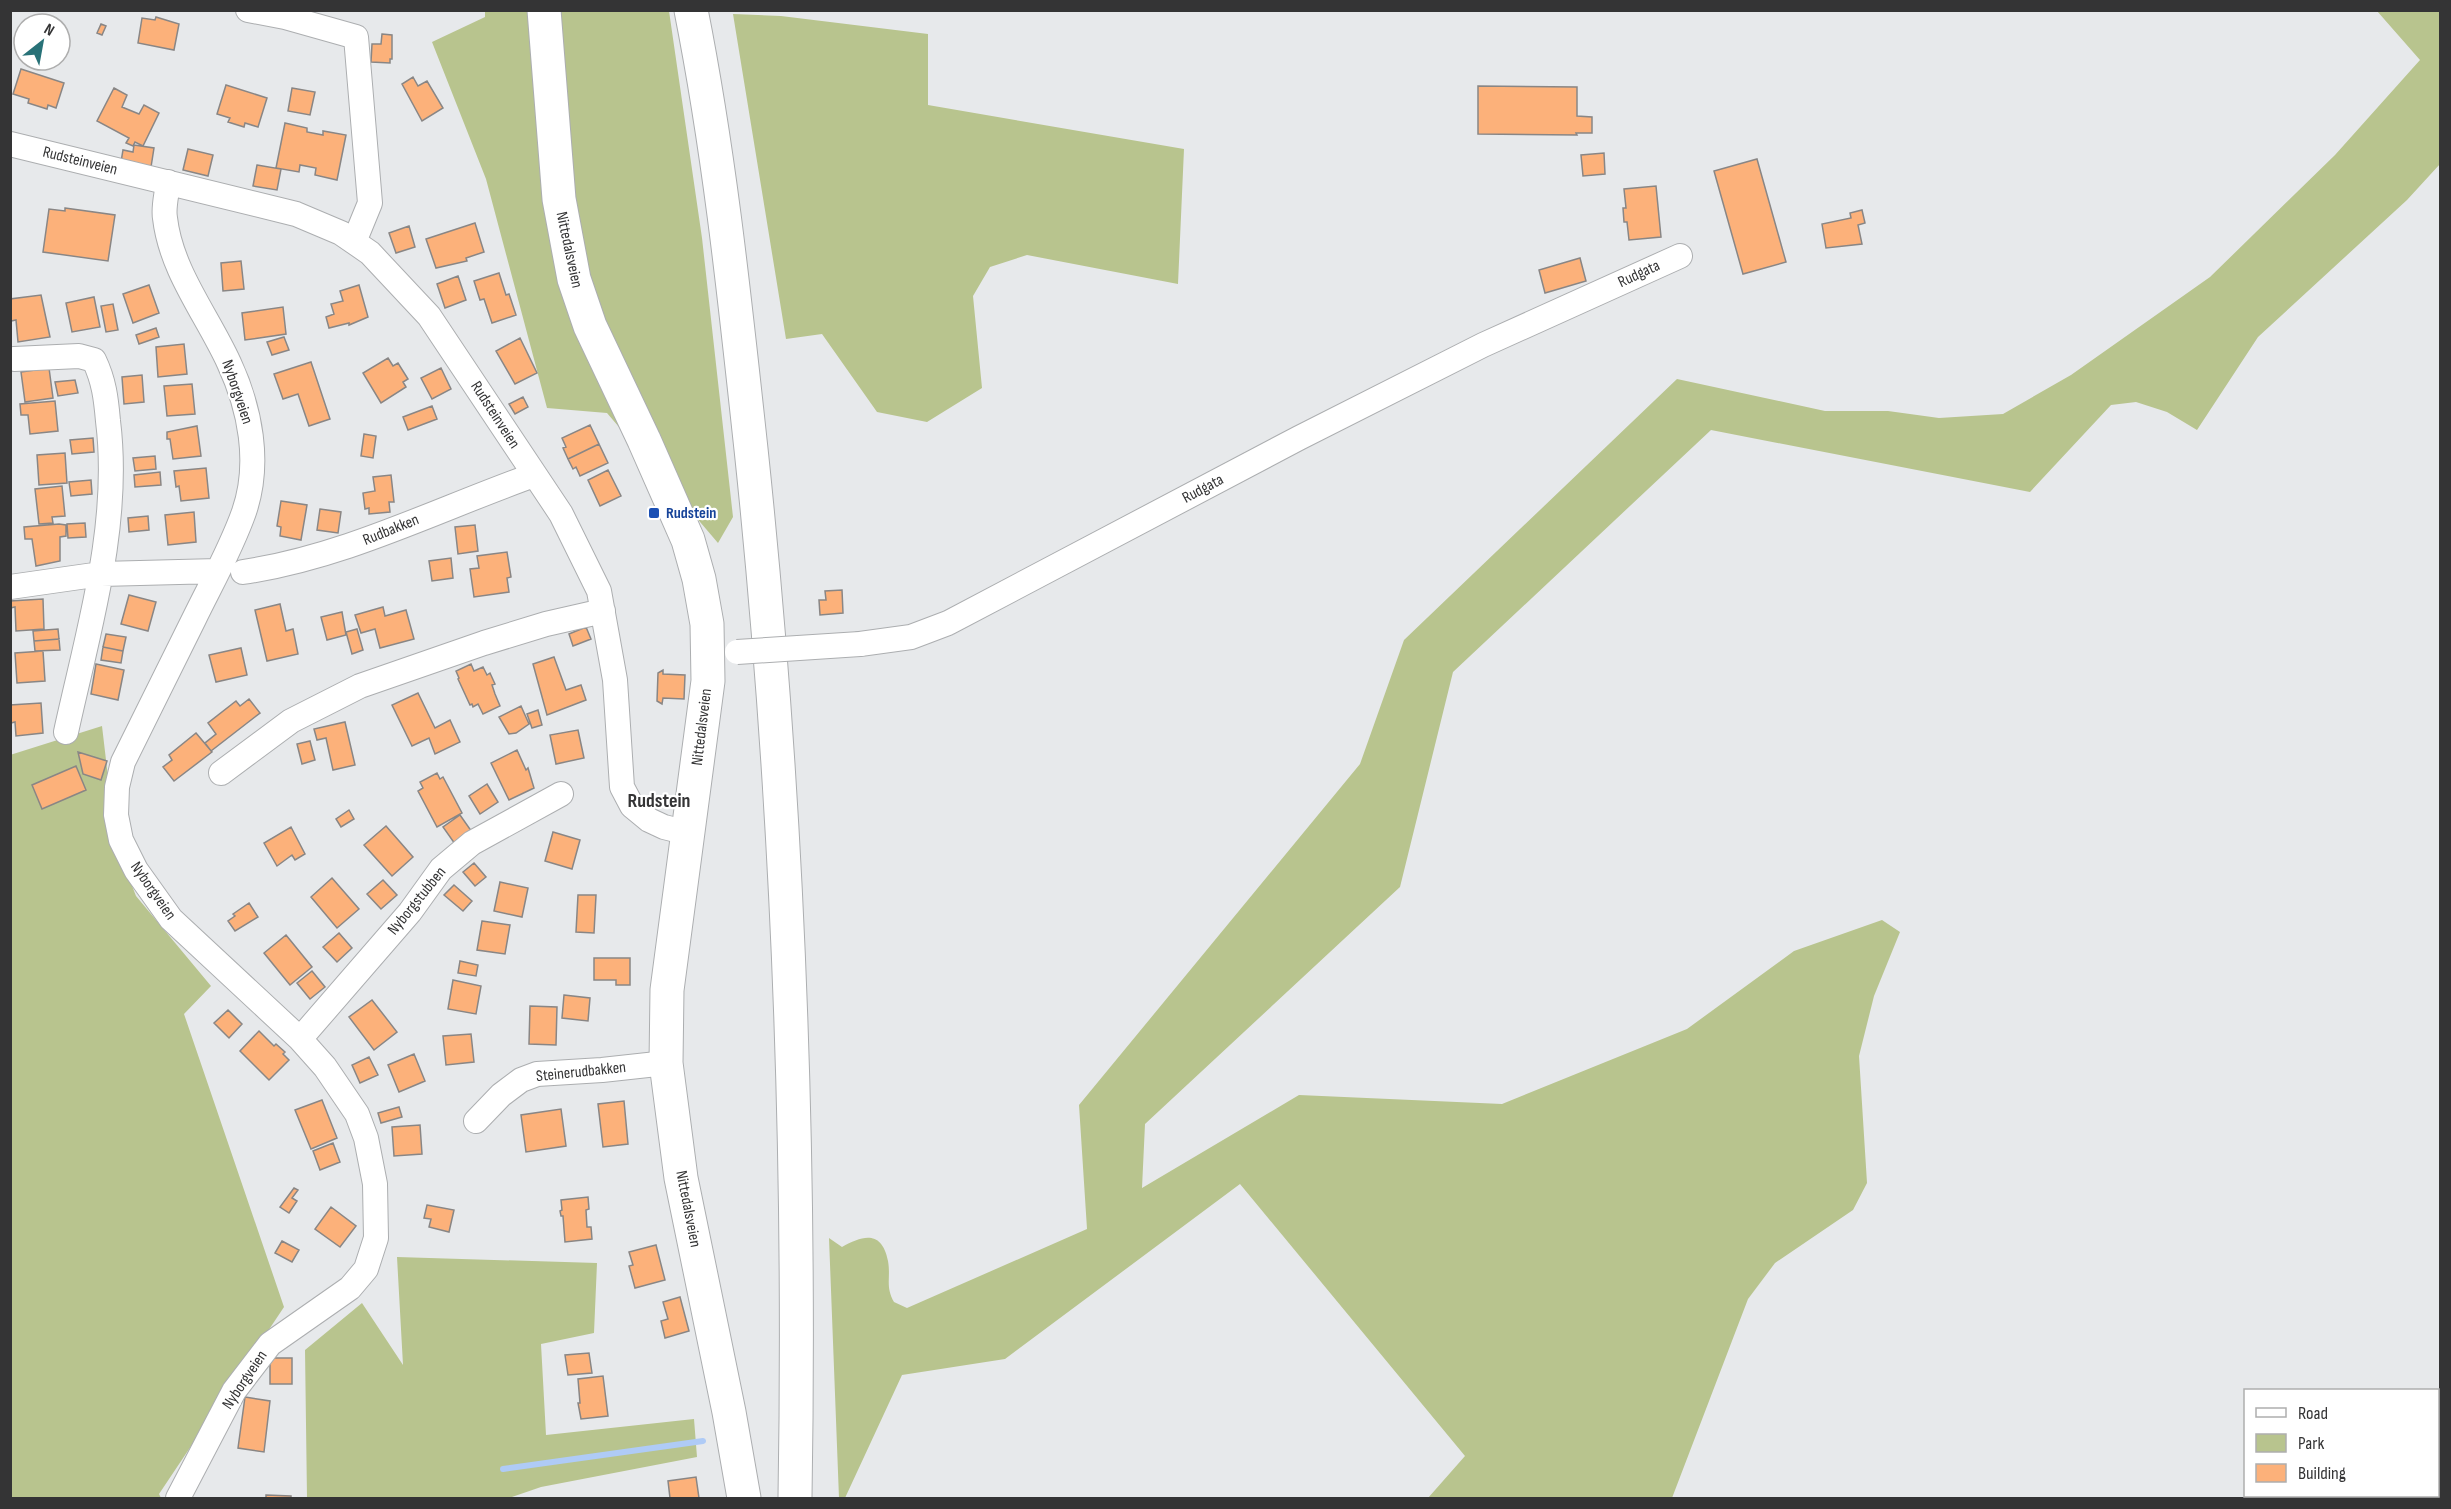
<svg xmlns="http://www.w3.org/2000/svg" width="2451" height="1509" font-family="'Sofia Sans Condensed',sans-serif">
	<rect width="100%" height="100%" fill="#e7e9eb"/>
	<path fill="#b8c48e" d="M485 11H669L702 238 733 517 718 543 607 413 547 408 486 179 432 42 485 17Z
		M2377 11H2440V164L2407 200 2258 337 2197 430 2167 412 2136 402 2111 405 2030 492 1711 430 1453 672 1400 887 1145 1124 1142 1188 1299 1095 1502 1104 1687 1029 1794 951 1882 920 1900 932 1874 996 1859 1056 1867 1183 1853 1210 1775 1263 1748 1299 1672 1498H1428L1465 1456 1240 1184 1005 1359 902 1375 845 1498H839L829 1238 842 1247C863 1235 882 1230 888 1261 891 1278 885 1286 894 1302L907 1308 1087 1229 1079 1105 1360 764 1404 640 1677 379 1825 411H1888L1939 418 2003 414 2071 375 2210 277 2335 155 2420 60Z
		M733 14 781 16 928 34V105L1184 149 1178 284 1027 255 990 267 973 296 982 388 927 422 877 412 822 334 786 339Z
		M102 726 116 845 136 896 211 986 184 1014 284 1307 159 1494 161 1498H11L10 755Z
		M397 1257 597 1263 594 1333 541 1344 546 1435 694 1419 697 1457 541 1487 509 1498H307L305 1350 362 1303 403 1365Z"/>
	<g fill="none" stroke-linecap="round" stroke-linejoin="round">
		<path stroke="#afcbf6" stroke-width="6" d="M503 1469 703 1441"/>
	</g>
	<path fill="#fcb17a" stroke="#898685" stroke-width="1.5" d="M156 17 179 24 174 50 138 43 142 18 155 20Z
		M101 24 106 26 102 35 97 33Z
		M382 34 392 35V59H390V63L371 62 372 44H381Z
		M21 69 64 83 56 108 48 105 47 109 28 103 29 99 13 94Z
		M413 77 418 86 427 81 443 108 422 121 402 84Z
		M226 85 267 98 258 127 245 123 244 127 228 122 230 118 217 114Z
		M1478 86 1577 87V116L1592 117V133H1576L1577 135 1478 134Z
		M114 88 127 95 122 107 139 114 144 105 159 113 143 146 135 142 133 146 126 143 129 138 97 121Z
		M292 88 315 92 310 115 288 111Z
		M285 123 307 128V132L323 135V131L346 135 337 180 315 175 316 168 300 165 299 172 276 168Z
		M134 145 154 148 151 167 121 162 123 150 133 152Z
		M188 149 213 155 208 176 183 170Z
		M1604 153 1605 174 1583 176 1581 155Z
		M1757 159 1786 262 1743 274 1714 171Z
		M257 165 281 169 277 190 253 186Z
		M1656 186 1661 237 1629 240 1627 222H1624L1623 208H1626L1624 189Z
		M65 208 115 215 108 261 43 252 49 209 65 211Z
		M1862 210 1865 223 1858 225 1862 244 1826 248 1822 224 1851 218 1850 213Z
		M475 223 484 252 466 258 467 261 436 268 426 239Z
		M409 226 415 247 396 253 389 233Z
		M1580 258 1586 281 1545 293 1539 270Z
		M241 261 244 289 223 291 221 263Z
		M499 273 506 295 509 294 516 315 492 323 484 299 480 300 474 281Z
		M458 276 466 300 445 308 437 284Z
		M149 285 159 313 133 323 123 294Z
		M359 285 368 317 349 325V323L329 328 326 317 334 314 331 304 343 301 340 291Z
		M41 295 50 337 18 342 16 320 11 321 10 299Z
		M94 297 100 327 72 332 66 303Z
		M113 304 118 330 106 332 101 306Z
		M283 307 286 334 245 340 242 313Z
		M156 328 159 337 139 344 136 335Z
		M284 337 289 350 272 355 267 342Z
		M520 338 537 373 515 384 496 351Z
		M184 344 187 374 158 377 156 347Z
		M388 358 393 366 398 363 408 379 403 382 406 387 381 403 363 373Z
		M311 362 330 419 309 426 298 394 283 399 274 374Z
		M49 368 53 398 25 402 21 372Z
		M441 368 451 389 432 399 421 378Z
		M142 375 144 402 124 404 122 377Z
		M75 380 78 393 58 396 55 382Z
		M192 384 195 414 167 416 164 386Z
		M523 397 528 407 515 414 509 404Z
		M55 401 58 431 30 434 28 415H21L20 404Z
		M432 406 437 419 408 430 403 417Z
		M590 425 599 444 568 459 563 448 566 447 562 438Z
		M197 426 201 456 173 459 170 439H167V432Z
		M364 434 376 436 373 458 361 456Z
		M93 438 94 452 72 454 70 440Z
		M599 444 608 463 580 476 576 467 573 469 568 459Z
		M65 453 67 483 39 485 37 455Z
		M155 456 156 469 135 471 133 458Z
		M206 468 209 498 181 501 179 486 176 487 174 471Z
		M608 470 621 496 600 506 588 480Z
		M160 472 161 485 135 487 134 475Z
		M391 475 394 502H389L390 512 369 514V508L365 509 363 493 375 491 373 477Z
		M91 480 92 494 71 496 69 482Z
		M62 486 65 516 52 517 53 523 39 524 35 489Z
		M281 501 307 505 301 540 280 536 281 527 277 526Z
		M320 509 341 512 338 533 317 530Z
		M194 512 196 542 168 545 165 515Z
		M148 516 149 530 129 532 128 518Z
		M85 523 86 537 68 538 67 524Z
		M59 524 66 525V536L60 537V561L36 566 32 539H25L24 527Z
		M475 525 478 551 458 554 455 527Z
		M507 552 511 577 507 578 509 592 474 597 470 569 479 568 477 556Z
		M451 558 453 578 432 581 429 561Z
		M842 590 843 613 820 615 819 600H826L825 591Z
		M129 595 156 602 148 631 121 624Z
		M43 599 44 629 16 631 15 607 10 608V601Z
		M280 604 286 631 293 629 298 654 267 661 255 610Z
		M383 607 385 616 406 610 414 639 380 648 375 629 361 633 355 615Z
		M342 612 346 635 327 640 321 617Z
		M586 627 591 639 573 646 569 634Z
		M58 629 59 639 34 641 33 631Z
		M357 629 363 650 352 654 346 632Z
		M106 634 126 637 123 651 103 647Z
		M59 639 60 650 35 651 34 641Z
		M103 647 123 651 121 663 101 660Z
		M241 648 247 675 216 682 209 655Z
		M43 651 45 681 17 683 15 653Z
		M554 657 566 690 581 685 586 700 547 715 533 664Z
		M96 664 124 670 118 700 91 694Z
		M471 664 474 671 483 667 487 675 490 673 495 684 492 685 495 694 500 706 483 714 478 704 473 707 472 704 470 705 458 679 459 678 456 671Z
		M663 670V674L685 675 684 699 663 698 662 704 657 701 658 673Z
		M418 693 435 728 450 720 460 742 435 754 429 738 412 746 392 705Z
		M249 699 260 713 211 751 205 743 216 734 208 723 236 701 240 706Z
		M41 703 43 733 16 736 15 722 11 723 10 705Z
		M521 706 529 724 516 733 509 734 499 717Z
		M538 710 542 725 532 728 527 714Z
		M345 722 355 765 333 770 326 738 317 740 314 729Z
		M578 730 584 758 556 764 550 735Z
		M196 733 212 752 174 781 163 767 172 760 169 755Z
		M310 741 315 760 302 764 297 744Z
		M517 750 526 770 528 768 534 788 509 800 491 763Z
		M78 752 107 761 101 780 83 774Z
		M76 766 86 790 42 809 32 785Z
		M437 773 440 779 443 777 462 813 437 827 418 791 423 788 420 782Z
		M487 784 498 802 480 814 469 796Z
		M349 810 354 819 341 827 336 819Z
		M460 815 472 832 455 844 443 827Z
		M386 826 413 857 392 876 364 845Z
		M291 827 305 854 295 860 292 855 277 866 264 843Z
		M553 832 580 840 572 869 545 861Z
		M474 863 486 877 475 886 463 872Z
		M332 878 359 909 337 928 311 897Z
		M383 880 397 895 381 909 367 894Z
		M500 882 528 888 522 917 494 911Z
		M454 885 472 901 463 911 444 895Z
		M578 895H596L594 933 576 932Z
		M249 903 258 917 235 931 228 921 235 916 233 914Z
		M482 921 510 925 505 954 477 950Z
		M339 933 352 948 337 962 323 947Z
		M286 935 312 967 290 985 264 953Z
		M594 958H630V985H616V980H594Z
		M460 961 478 965 476 976 458 973Z
		M312 971 325 987 310 999 297 983Z
		M453 980 481 986 476 1014 448 1009Z
		M564 995 590 998 588 1021 562 1018Z
		M372 1000 397 1032 374 1050 349 1017Z
		M530 1006 557 1007 556 1045 529 1044Z
		M228 1010 242 1024 229 1038 214 1023Z
		M259 1031 274 1046 276 1044 285 1052 283 1054 289 1060 269 1080 240 1051Z
		M471 1034 474 1062 446 1065 443 1036Z
		M414 1054 425 1081 399 1092 388 1065Z
		M369 1057 378 1075 360 1083 352 1065Z
		M322 1100 337 1138 311 1149 295 1110Z
		M624 1101 628 1144 603 1147 598 1104Z
		M399 1107 402 1117 381 1123 378 1113Z
		M561 1109 566 1146 526 1152 521 1115Z
		M420 1125 422 1154 394 1156 392 1127Z
		M333 1143 340 1162 320 1170 313 1151Z
		M294 1188 298 1190 292 1198 297 1201 289 1213 280 1207Z
		M588 1197 589 1209 586 1210 587 1227H591L592 1239 565 1242 563 1216H561L560 1211 562 1210 561 1200Z
		M427 1205 454 1210 449 1232 429 1227 431 1219 424 1218Z
		M331 1207 356 1226 340 1247 315 1229Z
		M282 1241 299 1250 292 1262 275 1253Z
		M656 1245 665 1280 635 1288 629 1266 633 1265 629 1252Z
		M680 1297 689 1331 665 1338 661 1321 668 1319 663 1302Z
		M589 1353 592 1373 568 1375 565 1355Z
		M270 1358H292V1384H270Z
		M603 1376 608 1416 581 1419 578 1403H580L578 1379Z
		M245 1397 270 1401 264 1452 238 1448Z
		M696 1477 699 1498H670L668 1481Z
		M266 1495 291 1496V1498H266Z"/>
	<g fill="none" stroke-linecap="round" stroke-linejoin="round">
		<defs>
			<path id="minor" d="M248 10 285 17 356 37 370 203 354 242
				M10 144 296 214 341 233 370 253 429 316 561 514 599 591 615 680 622 787 632 806 649 820 664 827 688 833
				M168 182C167 194 163 207 165 218 171 271 207 315 229 363 250 408 261 463 244 512 231 549 211 584 194 619 170 667 147 714 123 762L117 787 116 815 121 840 136 870 171 919 300 1039 325 1067 357 1114 366 1138 375 1184 376 1238 366 1269 350 1288 270 1344 234 1391 178 1498
				M14 359 79 356 94 360C104 381 106 398 108 421 121 525 88 631 66 732
				M243 572C345 557 438 509 534 475
				M10 587 101 574 218 571
				M860 644 911 637 948 623 1299 438 1483 345 1680 256
				M221 773 291 721 360 686 484 643 546 624 603 611
				M300 1039 410 912 441 869 472 843 561 794
				M476 1121 501 1095 521 1080 537 1074 602 1070 666 1063"/>
			<path id="secondary" d="M544 10 559 199 574 279 590 326 644 440 688 540 699 579 707 624 708 681 667 990 666 1063 681 1178 729 1412 744 1498"/>
			<path id="trunk" d="M691 10C720 156 735 302 751 449 788 798 801 1148 795 1498"/>
		</defs>
		<use href="#minor" stroke="#acaeb0" stroke-width="26"/>
		<use href="#secondary" stroke="#acaeb0" stroke-width="35"/>
		<use href="#trunk" stroke="#acaeb0" stroke-width="35"/>
		<use href="#minor" stroke="#fff" stroke-width="24"/>
		<use href="#secondary" stroke="#fff" stroke-width="33"/>
		<use href="#trunk" stroke="#fff" stroke-width="33"/>
		<defs>
			<path id="minor-bridge" d="M737 652 860 644"/>
		</defs>
		<use href="#minor-bridge" stroke="#acaeb0" stroke-width="26" stroke-linecap="butt"/>
		<use href="#minor-bridge" stroke="#fff" stroke-width="24"/>
	</g>
	<rect fill="#1a4fb4" stroke="#fff" stroke-width="2" x="648" y="507" width="12" height="12" rx="3"/>
	<g text-anchor="middle" dominant-baseline="central" stroke-width="4.5" stroke-linejoin="round" paint-order="stroke">
		<g font-size="16" fill="#343435" stroke="#fff">
			<text transform="translate(80 161) rotate(14)">Rudsteinveien</text>
			<text transform="translate(569 250) rotate(78)">Nittedalsveien</text>
			<text transform="translate(1639 274) rotate(-25)">Rudgata</text>
			<text transform="translate(237 392) rotate(71)">Nyborgveien</text>
			<text transform="translate(495 415) rotate(57)">Rudsteinveien</text>
			<text transform="translate(1203 489) rotate(-28)">Rudgata</text>
			<text transform="translate(391 530) rotate(-22)">Rudbakken</text>
			<text transform="translate(702 727) rotate(-83)">Nittedalsveien</text>
			<text transform="translate(153 891) rotate(55)">Nyborgveien</text>
			<text transform="translate(417 901) rotate(-51)">Nyborgstubben</text>
			<text transform="translate(581 1072) rotate(-6)">Steinerudbakken</text>
			<text transform="translate(688 1209) rotate(79)">Nittedalsveien</text>
			<text transform="translate(245 1380) rotate(-56)">Nyborgveien</text>
		</g>
		<g font-size="16" font-weight="bold" fill="#164399" stroke="#fff" text-anchor="start">
			<text x="666" y="513">Rudstein</text>
		</g>
		<g font-size="20" font-weight="bold" fill="#343435" stroke="#fff">
			<text x="659" y="801">Rudstein</text>
		</g>
	</g>
	<rect width="2451" height="1509" fill="none" stroke="#343435" stroke-width="24"/>
	<rect x="2244" y="1389" width="195" height="108" fill="#ffffff" stroke="#aeaeae" stroke-width="1.5"/>
	<rect x="2256" y="1408" width="30" height="9" fill="#ffffff" stroke="#aeaeae" stroke-width="1.5"/>
	<text x="2298" y="1419" font-size="18" fill="#343435">Road</text>
	<rect x="2256" y="1434" width="30" height="18" fill="#b8c48e" stroke="#aeaeae" stroke-width="1.5"/>
	<text x="2298" y="1449" font-size="18" fill="#343435">Park</text>
	<rect x="2256" y="1464" width="30" height="18" fill="#fcb17a" stroke="#aeaeae" stroke-width="1.5"/>
	<text x="2298" y="1479" font-size="18" fill="#343435">Building</text>
	<g transform="translate(42 42) rotate(31)"><circle r="28" fill="#ffffff" stroke="#aeaeae" stroke-width="1.5"/>
	<path d="M0-4.5L10 22L0 15L-10 22Z" fill="#287278"/>
	<text y="-9" font-size="16" font-weight="bold" text-anchor="middle" fill="#343435">N</text>
	</g>
</svg>
